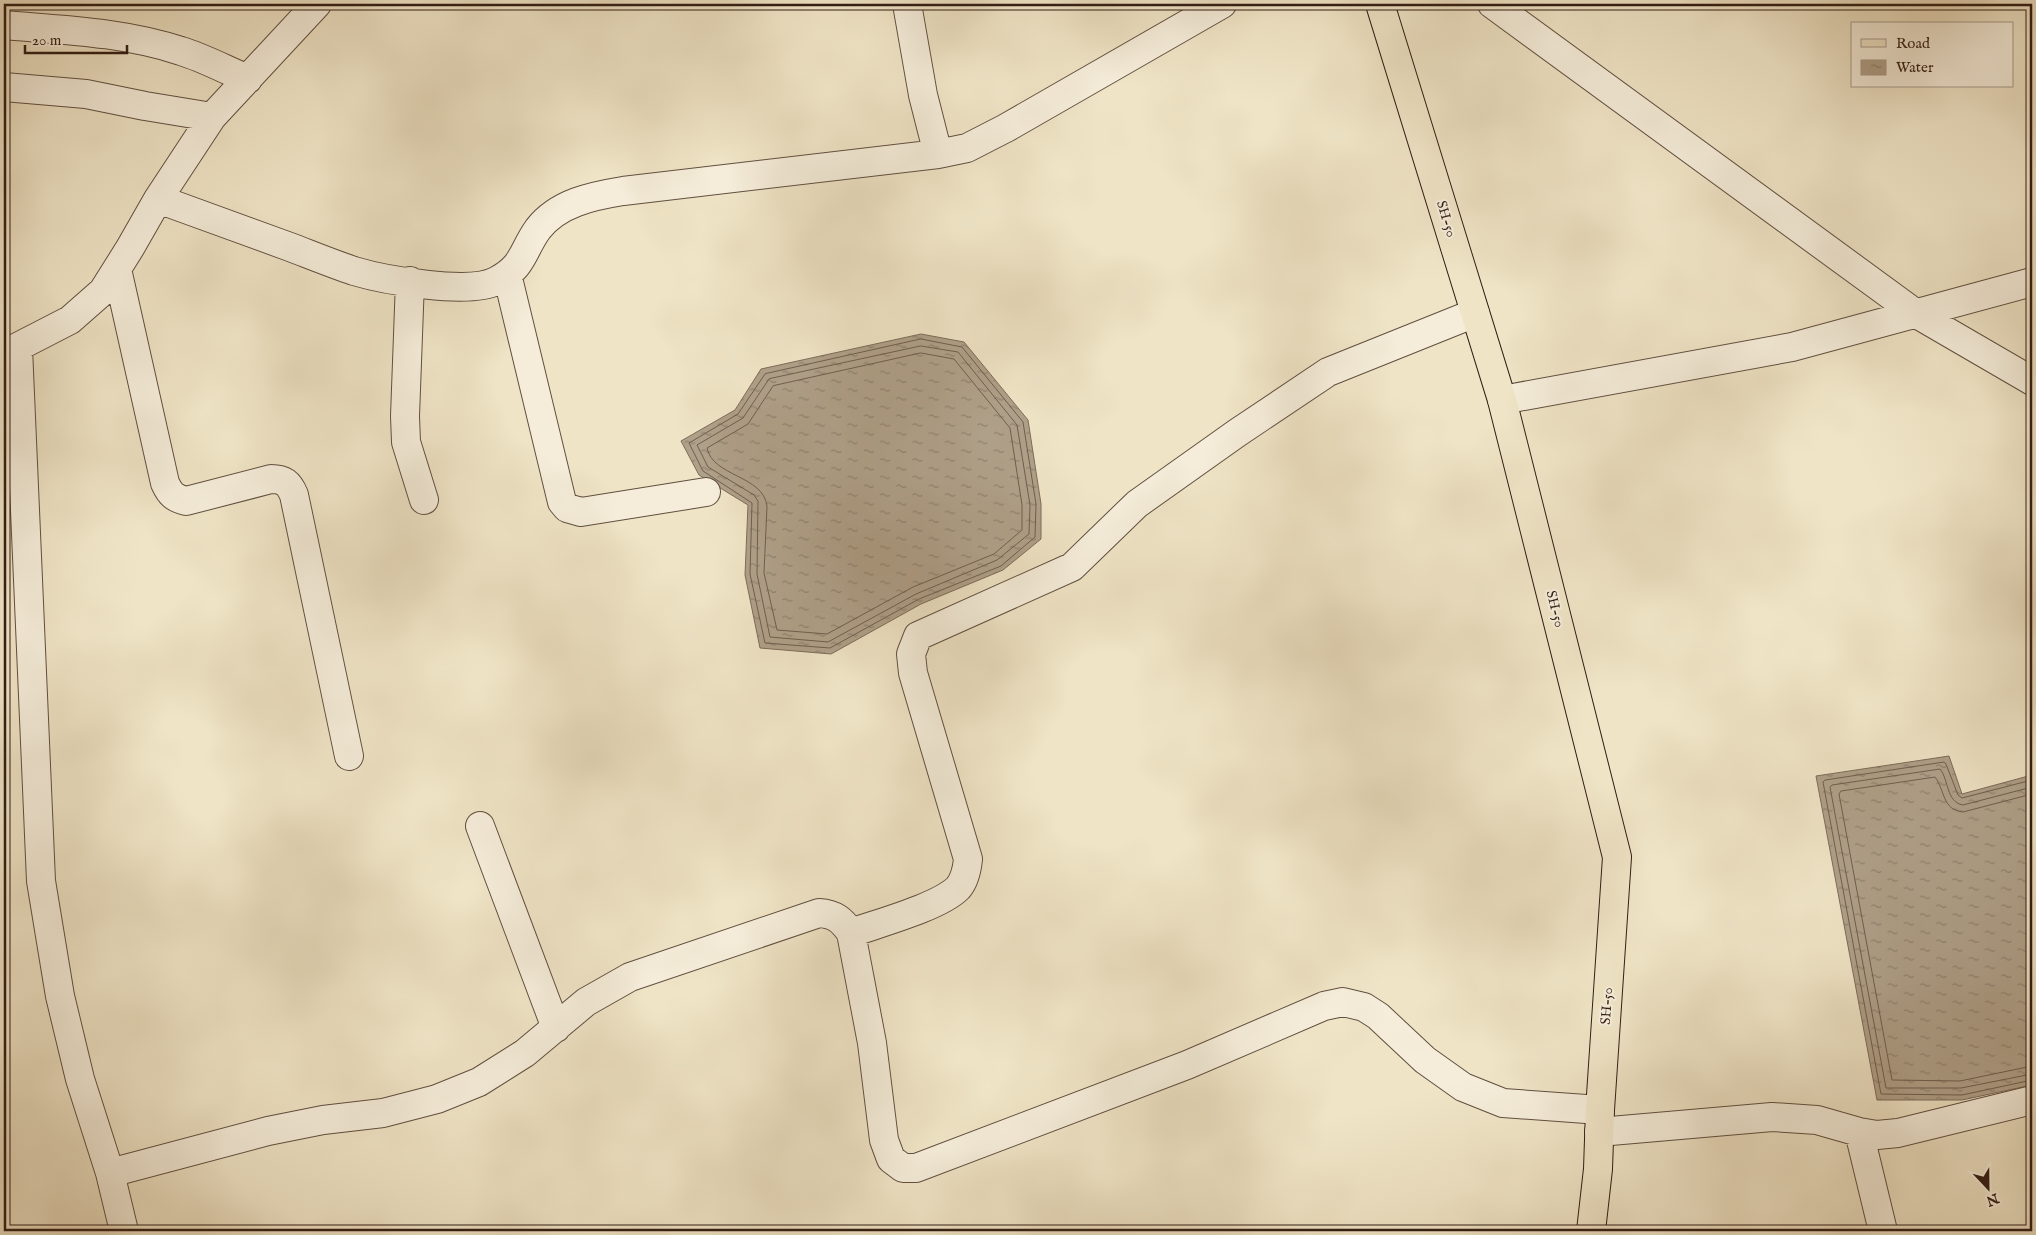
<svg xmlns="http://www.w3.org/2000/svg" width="2036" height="1235" font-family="'IM FELL English',serif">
	<defs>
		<pattern id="water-ripples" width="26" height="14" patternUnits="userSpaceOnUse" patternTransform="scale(1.25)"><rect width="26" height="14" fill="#afa089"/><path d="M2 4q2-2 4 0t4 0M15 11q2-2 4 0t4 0" fill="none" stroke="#8f826f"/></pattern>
	</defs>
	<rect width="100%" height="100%" fill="#efe4c6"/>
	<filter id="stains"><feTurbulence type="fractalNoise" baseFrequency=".004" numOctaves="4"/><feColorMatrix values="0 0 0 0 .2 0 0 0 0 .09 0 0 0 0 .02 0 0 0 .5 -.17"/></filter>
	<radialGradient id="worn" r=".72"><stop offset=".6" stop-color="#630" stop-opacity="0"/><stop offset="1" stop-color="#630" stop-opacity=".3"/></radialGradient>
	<path fill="url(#water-ripples)" stroke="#7d6c5a" d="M921 334 964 342 1028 420 1041 504V539L1003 570 921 604 831 654 760 648 745 575 748 505 699 475 681 441 735 410 761 369Z
		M1949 756 1962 794 2032 775V1085L1962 1100H1877L1816 776Z"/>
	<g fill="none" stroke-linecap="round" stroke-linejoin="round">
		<path stroke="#705e4e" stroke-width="1" d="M921 339 962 347 1023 422 1036 504 1035 537 1001 566 919 599 830 648 765 643 750 574 752 503 703 471 689 443 738 414 765 374Z
			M921 346 958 352 1017 425 1030 505 1029 534 997 560 916 594 828 642 770 637 757 574 758 501 754 495 708 467 697 445 743 418 769 379Z
			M921 353 954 359 1010 428 1022 505V530L994 554 913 587 827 634 777 630 764 573 767 506C763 475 713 477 707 448L748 424 773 386Z
			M2032 780 1962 798 1958 795 1946 764 1944 762 1825 780 1823 782 1881 1094 1962 1095 2032 1080
			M2032 787 1963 805C1946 802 1949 780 1940 769L1832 785 1830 787 1886 1088H1961L2032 1074
			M2032 794 1963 812C1942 810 1945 790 1935 777L1841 791 1839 794 1892 1080 1960 1081 2032 1066"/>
		<defs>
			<path id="minor" d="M907 4 923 95 938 154
				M1492 4 1915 313 2032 381
				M4 25C63 30 124 32 181 51 204 58 226 70 248 79
				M4 87 86 94 145 106 212 117
				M158 199C202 215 246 231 290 247 311 255 333 264 354 271 384 280 469 295 496 281 524 267 522 251 538 229 558 203 592 196 623 191L938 154 967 148 1006 128 1222 4
				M117 269 165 483C170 494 174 498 186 501L271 479C284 479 289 483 294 495L349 756
				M507 274 562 502 567 508 581 512 706 492
				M410 281 405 416 406 442 424 500
				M18 348 41 881 60 996 80 1079 110 1173 124 1231
				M4 354 70 320 103 291 130 248 158 199 212 117 317 4
				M1502 400 1792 347 2032 282
				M480 826 556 1028
				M851 933C879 923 939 907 958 888 965 880 967 869 968 859L913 673 911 654 918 636 1072 567 1137 504 1237 433 1328 372 1475 313
				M1599 1132 1772 1117 1817 1120 1859 1132 1877 1135 1898 1133 2032 1100
				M1859 1132 1883 1231
				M110 1173 268 1131 323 1120 383 1113 437 1099 479 1082 525 1053 586 1002 630 977 819 913C835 914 842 920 851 933L872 1043 884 1140 891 1159 903 1168H916L1187 1065 1324 1006 1343 1002 1364 1007 1378 1016 1425 1060 1463 1087 1503 1103 1600 1110"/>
			<path id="major" d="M1380 4 1502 400 1617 857 1600 1110 1598 1169 1591 1231"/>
		</defs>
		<use href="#minor" stroke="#614f40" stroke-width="30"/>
		<use href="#major" stroke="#321d14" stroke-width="30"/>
		<use href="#minor" stroke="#f5edda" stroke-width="28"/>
		<use href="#major" stroke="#efe4c6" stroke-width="28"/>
	</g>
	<g text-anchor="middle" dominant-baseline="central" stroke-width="4" stroke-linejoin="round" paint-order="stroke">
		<g font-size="14" fill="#321d14" stroke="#f5edda">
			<text transform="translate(1446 219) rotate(73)">SH-50</text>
			<text transform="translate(1555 609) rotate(76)">SH-50</text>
			<text transform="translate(1607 1006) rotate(-86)">SH-50</text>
		</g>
	</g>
	<rect width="2036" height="1235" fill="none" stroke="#efe4c6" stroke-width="20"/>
	<rect x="5" y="5" width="2026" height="1225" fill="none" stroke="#321d14" stroke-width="2.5"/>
	<rect x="10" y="10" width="2016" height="1215" fill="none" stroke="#321d14"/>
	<rect x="1851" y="22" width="162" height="65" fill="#f5edda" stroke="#a79a8b"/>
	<rect x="1861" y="39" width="25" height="8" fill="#efe4c6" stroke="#a79a8b"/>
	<text x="1896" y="48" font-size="15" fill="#321d14">Road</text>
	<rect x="1861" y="60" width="25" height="15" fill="url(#water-ripples)" stroke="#a79a8b"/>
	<text x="1896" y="72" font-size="15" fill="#321d14">Water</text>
	<g transform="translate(1988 1188) rotate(158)" stroke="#f5edda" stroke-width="4" paint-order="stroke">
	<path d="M0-4L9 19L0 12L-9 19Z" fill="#321d14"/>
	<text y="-8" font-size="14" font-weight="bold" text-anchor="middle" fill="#321d14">N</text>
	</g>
	<path d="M25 45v8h102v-8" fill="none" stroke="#321d14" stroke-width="2.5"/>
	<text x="32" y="45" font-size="15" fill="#321d14" stroke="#f5edda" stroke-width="4" paint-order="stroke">20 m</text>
	<rect width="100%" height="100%" filter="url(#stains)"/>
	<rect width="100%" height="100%" fill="url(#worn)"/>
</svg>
